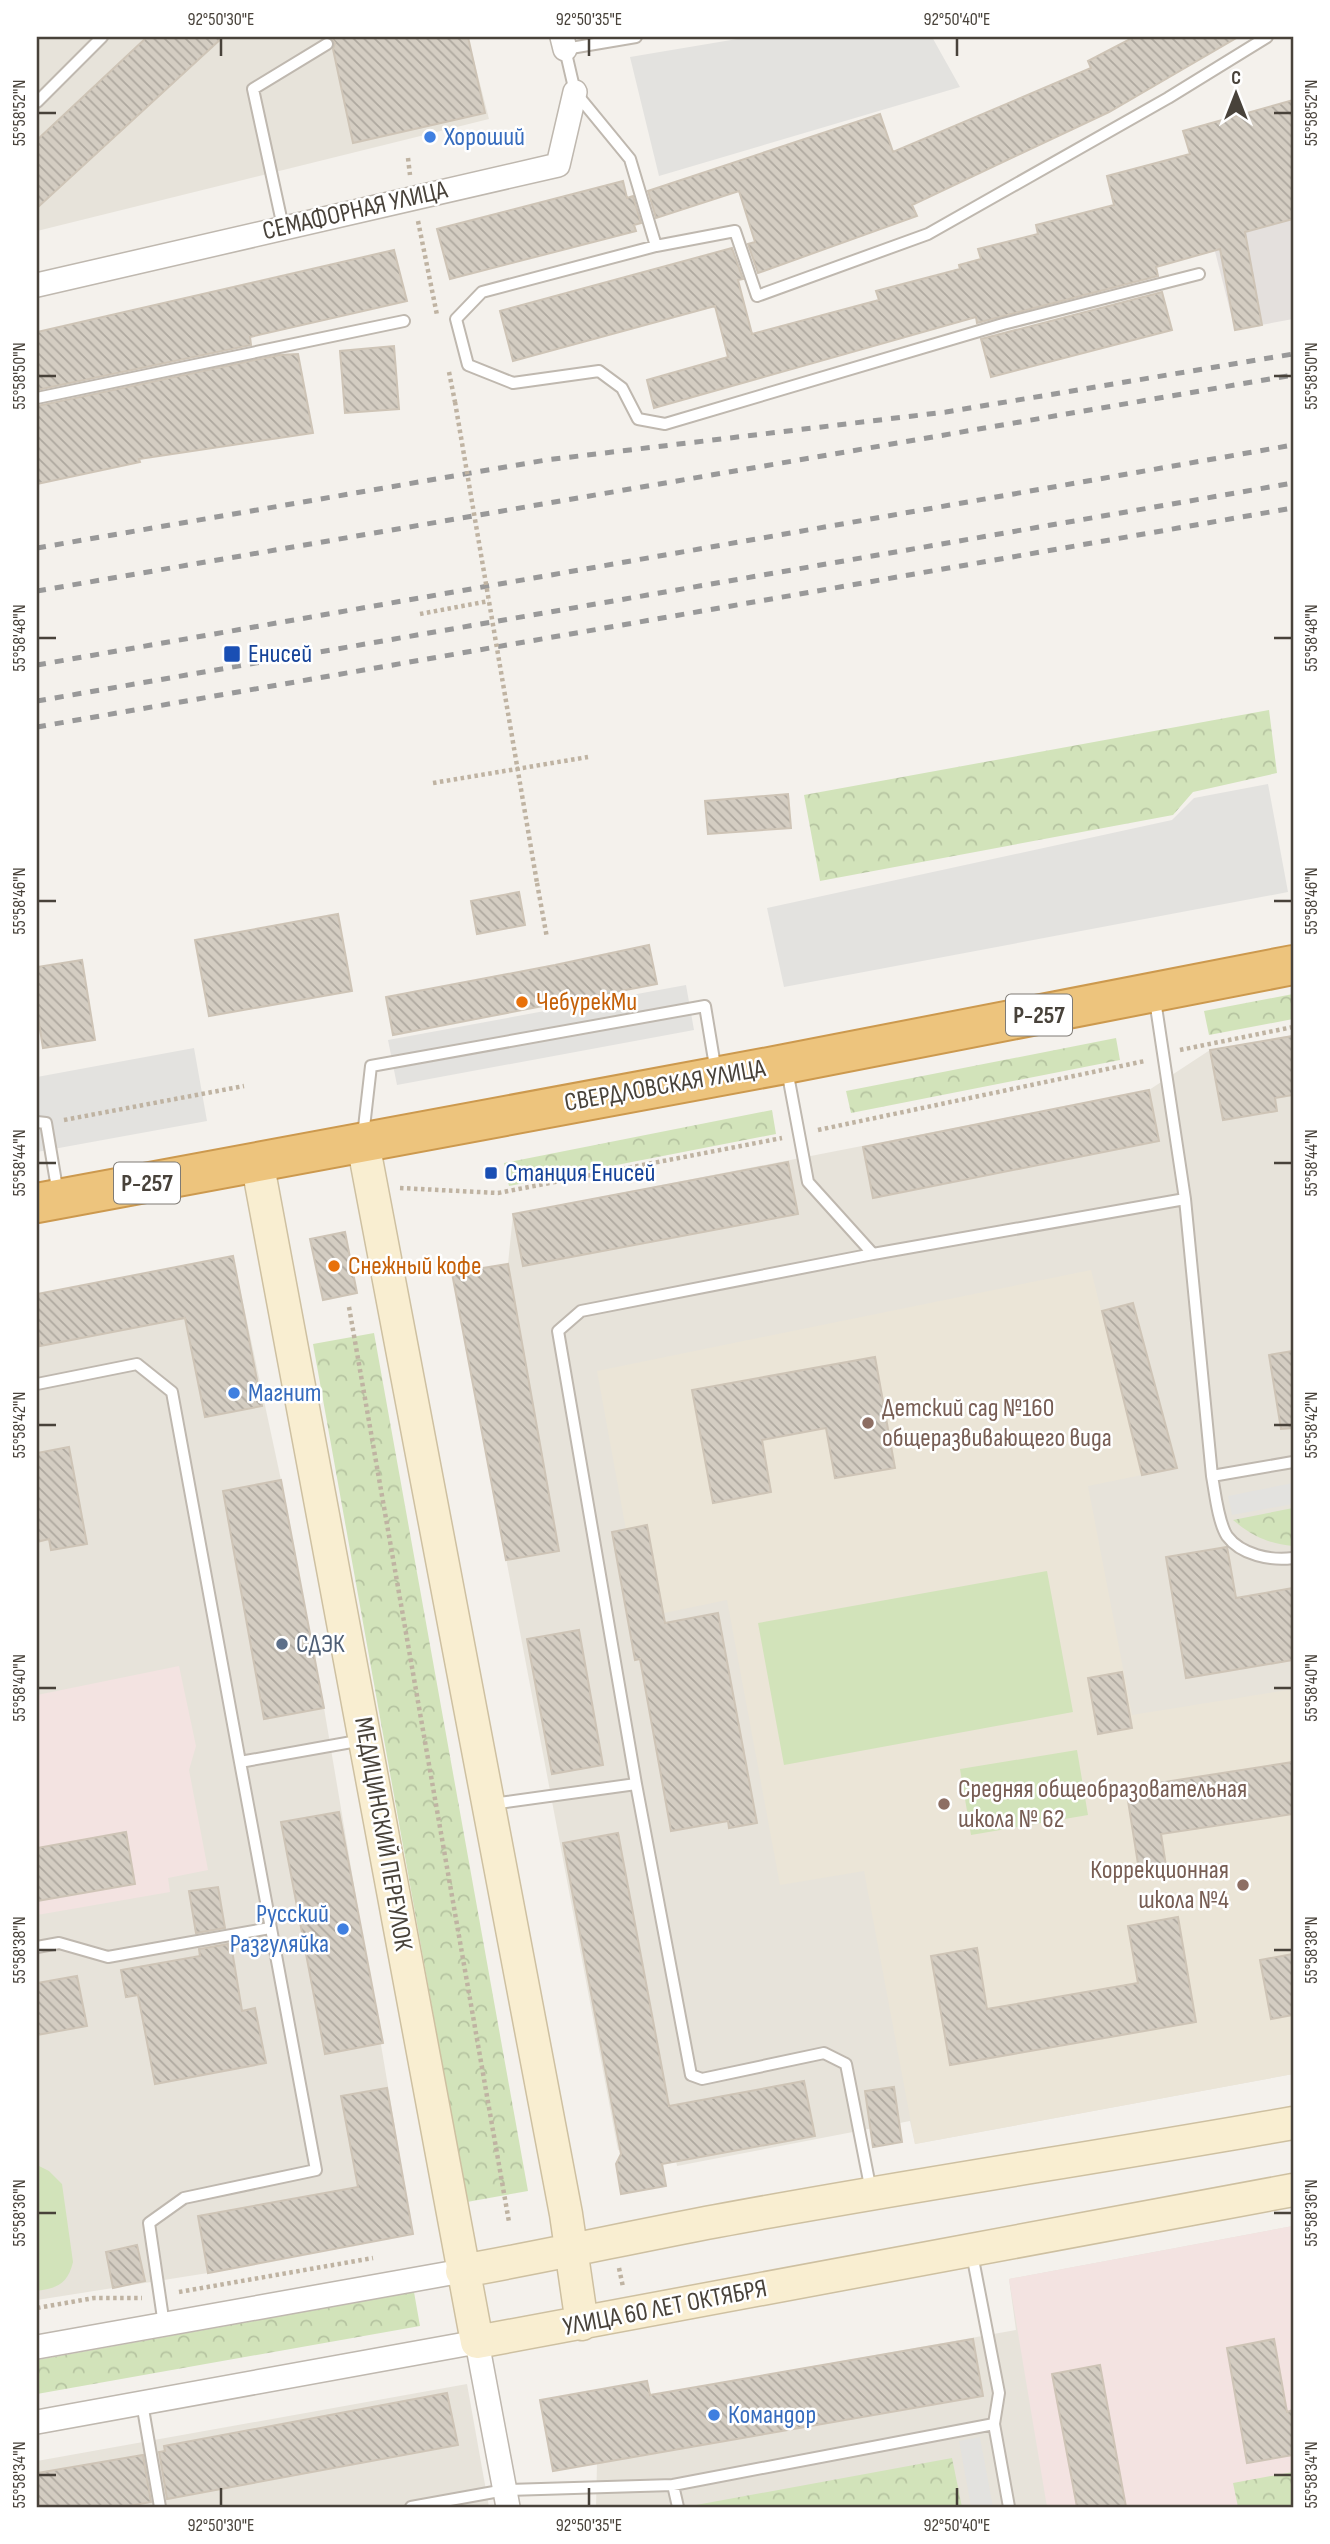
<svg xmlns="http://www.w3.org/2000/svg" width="1330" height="2544" font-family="'Sofia Sans Condensed',sans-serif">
	<defs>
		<pattern id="forest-crowns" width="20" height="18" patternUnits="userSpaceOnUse" patternTransform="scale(1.75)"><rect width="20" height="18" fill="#d2e3ba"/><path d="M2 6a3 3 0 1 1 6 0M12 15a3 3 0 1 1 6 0" fill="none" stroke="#b6c4a1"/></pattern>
		<pattern id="building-back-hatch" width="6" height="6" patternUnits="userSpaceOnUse" patternTransform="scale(1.75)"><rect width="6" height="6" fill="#d4cdc2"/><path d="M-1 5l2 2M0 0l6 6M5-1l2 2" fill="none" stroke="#aea89f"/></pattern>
	</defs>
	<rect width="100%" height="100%" fill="#f4f1ec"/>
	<path fill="#e7e3da" d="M37 37H468L489 119 37 231Z
		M1293 1035V2074L915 2144 910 2121 677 2166 672 2140 618 2150 452 1273 508 1264 513 1214 1149 1090 1210 1050Z
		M233 1256 281 1480 324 1708 413 2234 208 2273 37 2300V1294Z
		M1293 2226V2507H596L597 2463 553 2471 540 2400 647 2381 651 2395 1016 2330 1009 2279Z
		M467 2384 489 2507H37V2461Z"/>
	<path fill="#e4e0dd" d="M1293 133V319L1235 330 1192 161Z"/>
	<path fill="#ebe5d7" d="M1091 1270 1142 1475 1088 1486 1132 1715 1293 1689V2074L915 2144 864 1871 780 1885 727 1600 664 1613 647 1526 626 1530 597 1371Z"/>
	<path fill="#f3e3e1" d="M179 1666 196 1746 189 1770 208 1870 168 1878 170 1892 37 1915V1695Z
		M1293 2226V2507H1047L1009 2279Z"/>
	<path fill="#d2e3ba" d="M1047 1571 1073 1712 784 1765 758 1623Z
		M1077 1750 1088 1815 971 1835 960 1769Z
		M37 2165 49 2171 62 2184 73 2262C68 2284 57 2288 37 2291Z"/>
	<path fill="url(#forest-crowns)" d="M1269 710 1277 773 1193 792 1173 815 820 881 804 795Z
		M1293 994V1019L1209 1035 1204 1011Z
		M1116 1038 1120 1060 851 1113 846 1091Z
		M772 1110 776 1134 509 1186 504 1163Z
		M374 1333 528 2191 467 2202 313 1344Z
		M1293 1508V1546C1269 1544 1252 1536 1233 1520Z
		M414 2292 420 2326 37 2394V2360Z
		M952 2458 962 2507H697L696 2505Z
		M1293 2472V2507H1238L1233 2483Z"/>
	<path fill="#e3e2df" d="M749 37H932L960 87 659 176 630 57Z
		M1268 784 1288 892 784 987 767 908 1172 820 1194 798Z
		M686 985 694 1030 397 1085 388 1040Z
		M194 1048 207 1121 37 1152V1077Z
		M1293 1483V1504L1232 1515 1228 1496Z
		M980 2437V2438L993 2507H971L959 2441Z"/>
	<path fill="url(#building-back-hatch)" stroke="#cec4b6" stroke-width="2" d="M147 37H223L37 208V140Z
		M330 37H468L485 113 353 143 333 49 335 43Z
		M1134 37H1238L1109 112 912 205 917 216 758 273 748 244 755 242 739 191 656 218 648 191 880 114 893 152 1091 68 1088 61Z
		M1293 100V219L1245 232 1262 325 1235 330 1220 249 1156 267 1158 276 977 323 976 317 654 408 647 380 728 357 715 306 513 361 500 311 732 248 743 279 738 280 752 334 879 300 876 291 960 269 959 265 981 259 978 249 1038 234 1036 225 1114 205 1107 176 1190 154 1183 131Z
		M623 181 627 198 633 196 641 223 634 225 636 231 450 279 437 229Z
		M394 250 407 301 250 337 251 345 37 390V332Z
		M1162 292 1172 330 991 377 981 339Z
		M394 346 399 409 345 413 340 351Z
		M298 354 313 433 139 459 140 462 37 484V406L279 355Z
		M788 794 791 828 708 834 705 801Z
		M519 892 525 925 477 934 471 901Z
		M338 914 352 991 209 1016 195 940Z
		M649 945 657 984 393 1035 386 997 555 965Z
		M82 960 95 1040 43 1048 37 1011V967Z
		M1293 1036V1095L1275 1098 1277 1111 1223 1120 1210 1050Z
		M1149 1090 1159 1141 873 1198 863 1147Z
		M788 1162 798 1214 523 1266 513 1214Z
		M345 1232 357 1293 323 1300 310 1239Z
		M233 1256 262 1406 205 1417 185 1318 40 1346 37 1327V1294Z
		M508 1264 559 1551 506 1560 452 1273Z
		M1133 1303 1177 1468 1142 1475 1102 1311Z
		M1293 1351V1428L1281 1429 1269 1355Z
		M875 1357 895 1468 835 1478 826 1428 762 1440 771 1492 713 1503 692 1390Z
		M69 1447 87 1544 51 1550 49 1539 37 1542V1453Z
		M281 1480 324 1708 264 1719 223 1491Z
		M647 1525 665 1623 718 1613 757 1823 729 1828 728 1821 671 1831 640 1659 635 1660 612 1532Z
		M1227 1547 1236 1598 1293 1588V1660L1186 1678 1166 1557Z
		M579 1630 603 1765 552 1774 527 1639Z
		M1122 1672 1132 1728 1098 1734 1088 1678Z
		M1293 1762V1814L1161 1834 1166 1866 1139 1870 1126 1788Z
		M339 1812 383 2043 325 2054 281 1822Z
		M126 1832 135 1884 37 1901V1848Z
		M618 1833 669 2106 804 2081 815 2136 662 2164 666 2186 621 2194 616 2164 621 2154 563 1843Z
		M218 1887 225 1928 196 1933 189 1891Z
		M1178 1917 1196 2022 950 2065 931 1956 977 1948 987 2009 1138 1983 1128 1926Z
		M228 1944 229 1951 232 1950 242 2011 255 2008 266 2063 155 2084 138 1995 126 1997 121 1970 200 1956 199 1949Z
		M1293 1954V2015L1271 2019 1260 1960Z
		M77 1976 87 2026 37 2035V1983Z
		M894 2087 902 2142 873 2147 865 2091Z
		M387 2088 413 2234 208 2273 198 2216 358 2187 341 2096Z
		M137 2245 145 2281 113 2288 106 2252Z
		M973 2339 983 2396 553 2471 540 2400 647 2381 650 2395Z
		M1274 2339 1287 2412 1293 2410V2455L1247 2463 1227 2348Z
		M1100 2365 1126 2507H1077L1052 2374Z
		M447 2393 458 2445 167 2499 159 2452 165 2451 164 2446Z
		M143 2455 151 2502 124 2507H37V2473Z"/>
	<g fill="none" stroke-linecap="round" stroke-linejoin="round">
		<defs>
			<path id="lane" d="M636 37 565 49 575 92 630 159 656 246 482 292 456 319 468 365 513 383 599 371 622 388 638 419 665 424 1003 324 1199 274
				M37 102 102 37
				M283 227 253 89 327 44
				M656 246 735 231 757 296 928 234 1168 98 1267 37
				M37 398 404 321
				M37 1122 46 1123 58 1194
				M363 1136 371 1066 705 1006 716 1072
				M1185 1199 1212 1476 1293 1462
				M873 1254 1185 1199 1155 1000
				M37 1384 137 1364 172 1392 240 1762 363 1740
				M1212 1476C1215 1492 1218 1522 1227 1536 1241 1555 1271 1561 1293 1558
				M636 1784 558 1331 581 1311 873 1254 808 1182 787 1070
				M492 1804 636 1784 691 2075 702 2079 824 2053 846 2064 871 2191
				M37 1947 59 1943 108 1957 270 1928
				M164 2325 149 2223 184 2198 316 2170 240 1762
				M142 2403 160 2507
				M994 2424 1009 2507
				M673 2485 678 2507
				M411 2507 505 2490 673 2485 994 2424 999 2393 972 2254"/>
			<path id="street" d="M562 37 565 49
				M37 285 558 165 575 92
				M37 2347 462 2271
				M37 2422 477 2342 508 2507"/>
			<path id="secondary" d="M363 1143 566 2214 582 2324
				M257 1161 477 2342 1293 2190
				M462 2271C547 2256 632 2237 717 2221 909 2185 1102 2157 1293 2123"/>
			<path id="highway" d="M37 1203 785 1064 1293 965"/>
		</defs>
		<use href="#lane" stroke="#bfb8af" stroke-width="14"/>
		<use href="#street" stroke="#bfb8af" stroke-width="26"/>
		<use href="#secondary" stroke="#cec0a1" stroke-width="35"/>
		<use href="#highway" stroke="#cc994e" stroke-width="42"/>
		<path stroke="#bfb3a2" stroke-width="4.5" stroke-dasharray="3.5 3.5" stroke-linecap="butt" d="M408 158 410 175
			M418 221 437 315
			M449 372 455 402
			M420 614 489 601
			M433 783 588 757
			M537 883 547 938
			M1180 1050 1293 1027
			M64 1120 244 1086
			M818 1130 1145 1061
			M400 1188 498 1193 782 1138
			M349 1307 509 2222
			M619 2268 623 2287
			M179 2292 373 2258
			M37 2308 94 2298H142"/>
		<use href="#lane" stroke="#fff" stroke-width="10"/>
		<use href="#street" stroke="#fff" stroke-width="23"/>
		<use href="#secondary" stroke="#f9eed1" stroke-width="32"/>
		<use href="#highway" stroke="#edc47d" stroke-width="38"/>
		<path stroke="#999" stroke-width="5" stroke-dasharray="9 9" stroke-linecap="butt" d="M37 548 546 460 946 412 1293 354
			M37 591 1293 375
			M37 665 1293 445
			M37 701 1293 483
			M37 727 1293 508"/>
		<path stroke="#bfb3a2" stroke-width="4.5" stroke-dasharray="3.5 3.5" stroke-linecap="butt" d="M455 402 537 883"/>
	</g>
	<path fill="none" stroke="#48423a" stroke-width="2.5" d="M221 38V56M589 38V56M957 38V56M38 113H56M1274 113H1292M38 376H56M1274 376H1292M38 638H56M1274 638H1292M38 901H56M1274 901H1292M38 1163H56M1274 1163H1292M38 1425H56M1274 1425H1292M38 1688H56M1274 1688H1292M38 1950H56M1274 1950H1292M38 2213H56M1274 2213H1292M38 2475H56M1274 2475H1292M221 2488V2506M589 2488V2506M957 2488V2506"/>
	<g fill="#3f7fe0" stroke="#fff" stroke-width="2.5">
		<circle cx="430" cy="137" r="7"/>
		<circle cx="234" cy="1393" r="7"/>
		<circle cx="343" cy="1929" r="7"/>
		<circle cx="714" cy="2415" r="7"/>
	</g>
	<g fill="#1a4fb4" stroke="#fff" stroke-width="2.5">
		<rect x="223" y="645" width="18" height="18" rx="3.5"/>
		<rect x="484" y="1166" width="14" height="14" rx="3.5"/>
	</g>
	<g fill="#e8710a" stroke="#fff" stroke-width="2.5">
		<circle cx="522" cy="1002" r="7"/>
		<circle cx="334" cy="1266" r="7"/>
	</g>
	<g fill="#8d6e63" stroke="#fff" stroke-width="2.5">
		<circle cx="868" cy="1423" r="7"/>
		<circle cx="944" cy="1804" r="7"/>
		<circle cx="1243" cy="1885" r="7"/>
	</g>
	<circle fill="#5c6f8a" stroke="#fff" stroke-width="2.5" cx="282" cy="1644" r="7"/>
	<g text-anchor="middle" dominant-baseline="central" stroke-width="5" stroke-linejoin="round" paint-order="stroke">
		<g fill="#fff" stroke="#7f7b75" stroke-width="2">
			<rect x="1006" y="994.5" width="66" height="41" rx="5"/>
			<rect x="114" y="1162.5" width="66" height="41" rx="5"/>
		</g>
		<g font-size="24" font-weight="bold" fill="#48423a">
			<text x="1039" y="1015">Р-257</text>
			<text x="147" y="1183">Р-257</text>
		</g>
		<g font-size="26" fill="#366cbe" stroke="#fff" text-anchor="start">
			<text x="444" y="137">Хороший</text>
			<text x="248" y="1393">Магнит</text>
			<text x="329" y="1914" text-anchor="end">Русский<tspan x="329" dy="30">Разгуляйка</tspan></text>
			<text x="728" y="2415">Командор</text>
		</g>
		<g font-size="26" fill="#48423a" stroke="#fff">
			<text transform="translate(355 211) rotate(-13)">СЕМАФОРНАЯ УЛИЦА</text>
			<text transform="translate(665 1086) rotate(-10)">СВЕРДЛОВСКАЯ УЛИЦА</text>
			<text transform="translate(383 1834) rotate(80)">МЕДИЦИНСКИЙ ПЕРЕУЛОК</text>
			<text transform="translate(665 2308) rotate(-11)">УЛИЦА 60 ЛЕТ ОКТЯБРЯ</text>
		</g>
		<g font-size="26" fill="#164399" stroke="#fff" text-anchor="start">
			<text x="248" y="654">Енисей</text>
			<text x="505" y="1173">Станция Енисей</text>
		</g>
		<g font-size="26" fill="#c56008" stroke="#fff" text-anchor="start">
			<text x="536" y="1002">ЧебурекМи</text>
			<text x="348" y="1266">Снежный кофе</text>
		</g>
		<g font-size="26" fill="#785e54" stroke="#fff" text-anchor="start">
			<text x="882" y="1408">Детский сад №160<tspan x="882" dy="30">общеразвивающего вида</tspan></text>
			<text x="958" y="1789">Средняя общеобразовательная<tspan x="958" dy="30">школа № 62</tspan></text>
			<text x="1229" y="1870" text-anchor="end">Коррекционная<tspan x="1229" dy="30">школа №4</tspan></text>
		</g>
		<g font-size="26" fill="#4e5e75" stroke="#fff" text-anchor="start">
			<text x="296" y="1644">СДЭК</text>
		</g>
	</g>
	<rect width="1330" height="2544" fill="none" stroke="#ffffff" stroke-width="77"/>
	<g transform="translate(1236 94)" stroke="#ffffff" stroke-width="5" paint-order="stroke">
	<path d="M0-5L12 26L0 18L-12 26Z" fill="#48423a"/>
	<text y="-10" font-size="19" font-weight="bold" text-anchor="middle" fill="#48423a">С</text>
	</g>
	<rect x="38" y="38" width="1254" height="2468" fill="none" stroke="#48423a" stroke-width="2.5"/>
	<g font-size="18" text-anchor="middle" fill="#48423a">
		<text x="221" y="25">92°50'30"E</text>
		<text x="589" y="25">92°50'35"E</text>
		<text x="957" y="25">92°50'40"E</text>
		<text transform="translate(19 113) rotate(-90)" y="6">55°58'52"N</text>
		<text transform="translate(1311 113) rotate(-90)" y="6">55°58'52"N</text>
		<text transform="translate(19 376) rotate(-90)" y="6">55°58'50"N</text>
		<text transform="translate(1311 376) rotate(-90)" y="6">55°58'50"N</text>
		<text transform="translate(19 638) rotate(-90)" y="6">55°58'48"N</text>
		<text transform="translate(1311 638) rotate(-90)" y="6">55°58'48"N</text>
		<text transform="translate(19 901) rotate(-90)" y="6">55°58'46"N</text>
		<text transform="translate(1311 901) rotate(-90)" y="6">55°58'46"N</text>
		<text transform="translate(19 1163) rotate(-90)" y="6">55°58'44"N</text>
		<text transform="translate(1311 1163) rotate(-90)" y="6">55°58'44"N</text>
		<text transform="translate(19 1425) rotate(-90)" y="6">55°58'42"N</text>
		<text transform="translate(1311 1425) rotate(-90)" y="6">55°58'42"N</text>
		<text transform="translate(19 1688) rotate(-90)" y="6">55°58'40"N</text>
		<text transform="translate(1311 1688) rotate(-90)" y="6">55°58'40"N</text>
		<text transform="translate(19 1950) rotate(-90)" y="6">55°58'38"N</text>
		<text transform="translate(1311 1950) rotate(-90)" y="6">55°58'38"N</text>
		<text transform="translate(19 2213) rotate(-90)" y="6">55°58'36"N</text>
		<text transform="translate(1311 2213) rotate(-90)" y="6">55°58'36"N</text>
		<text transform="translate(19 2475) rotate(-90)" y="6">55°58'34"N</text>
		<text transform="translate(1311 2475) rotate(-90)" y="6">55°58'34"N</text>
		<text x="221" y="2531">92°50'30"E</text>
		<text x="589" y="2531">92°50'35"E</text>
		<text x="957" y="2531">92°50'40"E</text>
	</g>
</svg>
